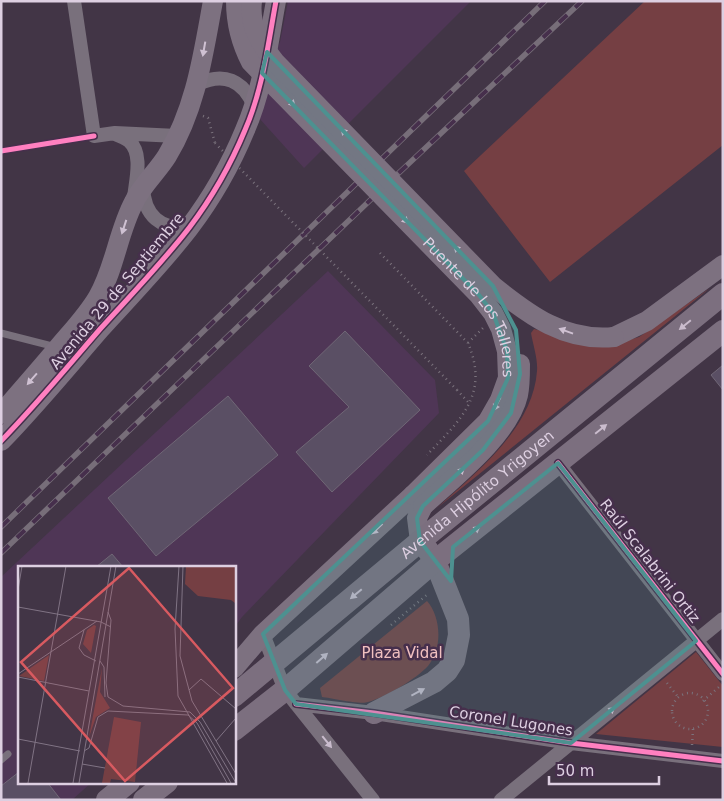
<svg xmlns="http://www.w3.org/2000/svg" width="724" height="801" font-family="'DejaVu Sans',sans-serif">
	<rect width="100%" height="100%" fill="#423546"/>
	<path fill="#4f3656" d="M288 1H471L304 168 250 108 280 42Z
		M328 271 435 380 439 413 242 617 234 628V567H19V782H92L72 800H1V577Z"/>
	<path fill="#753f43" d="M645 1 723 2V145L550 282 464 171Z
		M710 288 437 508C477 472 533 428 537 371 538 359 533 345 531 333L534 329 546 332 622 342 639 337Z
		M427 601C441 617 443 648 428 666 416 679 386 697 368 702 361 705 332 698 322 697L320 688Z
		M696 652 723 686V747L596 734Z"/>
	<path fill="#5a4f64" stroke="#706776" d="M345 331 420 410 332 492 296 452 349 407 309 366Z
		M723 365V390L711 375Z
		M228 396 278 455 156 556 108 498Z
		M112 554 123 567H96Z
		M19 772V782H47L61 800H1V786Z"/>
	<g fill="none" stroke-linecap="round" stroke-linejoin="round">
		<path stroke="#7b737d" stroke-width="2.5" stroke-dasharray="1 4" stroke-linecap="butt" d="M203 116 208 118 215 143
			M380 253 468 343C490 395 460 420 427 455
			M468 343 483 328
			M457 390 469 403
			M391 625 429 593
			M667 683 678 697
			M672 711a18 18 0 1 1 36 0a18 18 0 1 1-36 0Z
			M703 701 719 687
			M692 745 693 729"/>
		<path stroke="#79707c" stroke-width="7" d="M1 333 56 347
			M1 760 8 754"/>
		<path stroke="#79707c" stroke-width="14" d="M74 1 94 136 115 133 177 136
			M198 84C224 72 243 80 254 106
			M115 134C120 136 125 138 129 141 144 154 135 183 134 199
			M143 187C144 216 161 230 189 227
			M558 463 723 674
			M263 634 285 690 373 800
			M296 704 374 713 571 743 723 761
			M501 800 723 619"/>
		<path stroke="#7d7180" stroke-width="20" d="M614 337 647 321 723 265
			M1 414C22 390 43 366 63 342 75 328 88 314 98 297 115 268 118 232 134 202 142 185 157 172 167 156 196 108 203 55 213 1
			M1 441C36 405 68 366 101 328 131 295 162 263 189 228 211 199 231 164 245 130 263 89 268 44 276 1
			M420 541 417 518 423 506
			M234 668 263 634 413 495"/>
		<g stroke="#7c6f7f" stroke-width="22">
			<path id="s1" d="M234 696 425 537 723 294"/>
			<path d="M374 713 434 682 447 671 454 660 459 635 458 619 435 561 427 549"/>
			<path d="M234 730 285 690 435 561 723 331"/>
			<path d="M107 800 129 782"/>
			<path d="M144 800 167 782"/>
		</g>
		<defs>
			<path id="rail" d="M1 527 545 1
				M1 553 386 185 582 1"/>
		</defs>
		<use href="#rail" stroke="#776e79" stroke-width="5.5"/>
		<use href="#rail" stroke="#462f4c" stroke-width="4" stroke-dasharray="11" stroke-linecap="butt"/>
		<path stroke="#7b737d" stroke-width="2.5" stroke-dasharray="1 4" stroke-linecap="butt" d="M215 143 457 390"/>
		<g stroke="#7d7180" stroke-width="20">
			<path id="s2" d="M236 1C236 23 241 43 251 62L479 295 493 313 501 329 507 351 508 378 500 400 488 421 413 495"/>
			<path d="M252 1C249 26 260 43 275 62L493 286C529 315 565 342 614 337"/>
			<path d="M423 506C452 479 509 435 518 395 520 386 520 375 520 364"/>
		</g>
		<defs>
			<path id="cycleway" d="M1 151 94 136
				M1 441C36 405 68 366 101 328 131 295 162 263 189 228 211 199 231 164 245 130 263 89 268 44 276 1
				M558 463 723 674
				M296 704 374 713 571 743 723 761"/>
		</defs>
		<use href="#cycleway" stroke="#462f4c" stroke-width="8"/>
		<use href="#cycleway" stroke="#ff80c0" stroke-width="5"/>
	</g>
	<defs><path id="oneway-solid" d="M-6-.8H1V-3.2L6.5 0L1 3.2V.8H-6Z" transform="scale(1.25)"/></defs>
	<g fill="#cfc1d2">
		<use href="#oneway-solid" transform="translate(204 49) rotate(100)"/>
		<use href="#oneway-solid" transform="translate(290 101) rotate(46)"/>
		<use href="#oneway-solid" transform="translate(346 134) rotate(-134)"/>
		<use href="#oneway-solid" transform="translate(403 218) rotate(46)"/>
		<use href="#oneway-solid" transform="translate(124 227) rotate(108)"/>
		<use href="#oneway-solid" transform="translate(459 251) rotate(-134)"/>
		<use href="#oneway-solid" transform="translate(566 331) rotate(-160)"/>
		<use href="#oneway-solid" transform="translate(32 379) rotate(131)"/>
		<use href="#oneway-solid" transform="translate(497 404) rotate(118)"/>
		<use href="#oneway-solid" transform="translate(459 473) rotate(-43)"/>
		<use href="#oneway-solid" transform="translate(377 529) rotate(137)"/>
	</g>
	<g fill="#cabccd">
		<use href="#oneway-solid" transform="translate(685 325) rotate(141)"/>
		<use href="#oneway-solid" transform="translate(601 429) rotate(-39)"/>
		<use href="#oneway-solid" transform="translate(474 531) rotate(-38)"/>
		<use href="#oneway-solid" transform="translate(356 594) rotate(140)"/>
		<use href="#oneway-solid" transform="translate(322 658) rotate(-41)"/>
		<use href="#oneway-solid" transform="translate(418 692) rotate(-28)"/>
	</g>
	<g fill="#c9bccd">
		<use href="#oneway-solid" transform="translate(609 712) rotate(-39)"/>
		<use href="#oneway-solid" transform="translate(327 742) rotate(51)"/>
	</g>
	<path fill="#4d9190" fill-opacity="0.2" stroke="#4d9190" stroke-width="4" stroke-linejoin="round" d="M267 52 493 286 516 330 520 374 511 413 483 450 423 506 417 518 420 541 451 581 453 547 558 463 696 641 571 743 296 704 285 690 263 634 488 421 508 378 507 351 493 313 479 295 262 73Z"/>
	<g text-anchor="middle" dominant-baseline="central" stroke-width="5" stroke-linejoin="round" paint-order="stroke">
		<g font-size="15" fill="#ddcfe1" stroke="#462f4c">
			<text transform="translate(117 291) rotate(-50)">Avenida 29 de Septiembre</text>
			<text stroke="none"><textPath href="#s2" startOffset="396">Puente de Los Talleres</textPath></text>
			<text stroke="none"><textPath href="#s1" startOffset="316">Avenida Hipólito Yrigoyen</textPath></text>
			<text transform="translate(650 561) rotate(52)">Raúl Scalabrini Ortiz</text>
			<text transform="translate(511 721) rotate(9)">Coronel Lugones</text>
		</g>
		<g font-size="15" fill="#f1c0c0" stroke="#462f4c">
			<text x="402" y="653">Plaza Vidal</text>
		</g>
	</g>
	<g transform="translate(18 566)">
		<rect width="218" height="218" fill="#423546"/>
		<path d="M168 0H217V37L213 34 180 30 167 18ZM76 59 78 60 73 87 65 78 69 64ZM31 89 26 115 1 110ZM84 102 82 126 92 142 78 151 71 171ZM96 151 123 156 117 216 93 213 92 217H84Z" fill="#753f43"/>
		<path fill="none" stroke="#807384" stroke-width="1" d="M161 0 157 63 160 130 209 217M165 0 162 90 174 135 218 208M0 24 4 0M0 41 83 56 93 61M90 46 93 54 88 117 90 131 105 140 172 146 182 156 218 217M66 64 61 82 66 89 78 95M82 95 86 101 87 131M0 108 79 55M0 111 71 125M171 124 183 113 218 143M0 173 62 185M198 175 218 152M66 185 71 182 80 151 90 145 170 149 179 157 213 217M64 198 87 202M10 217 48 0M55 217 93 0M61 217 98 0"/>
		<path fill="#d85a60" fill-opacity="0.15" stroke="#d85a60" stroke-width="2.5" d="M111 2 215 122 107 215 3 96Z"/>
		<rect width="218" height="218" fill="none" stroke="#ddcfe1" stroke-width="2.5"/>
	</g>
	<rect width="724" height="801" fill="none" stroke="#ddcfe1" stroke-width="5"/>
	<path d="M549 776v8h110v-8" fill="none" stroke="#ddcfe1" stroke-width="2.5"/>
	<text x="556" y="776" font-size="15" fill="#ddcfe1" stroke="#462f4c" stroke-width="4" paint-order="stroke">50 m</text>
</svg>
